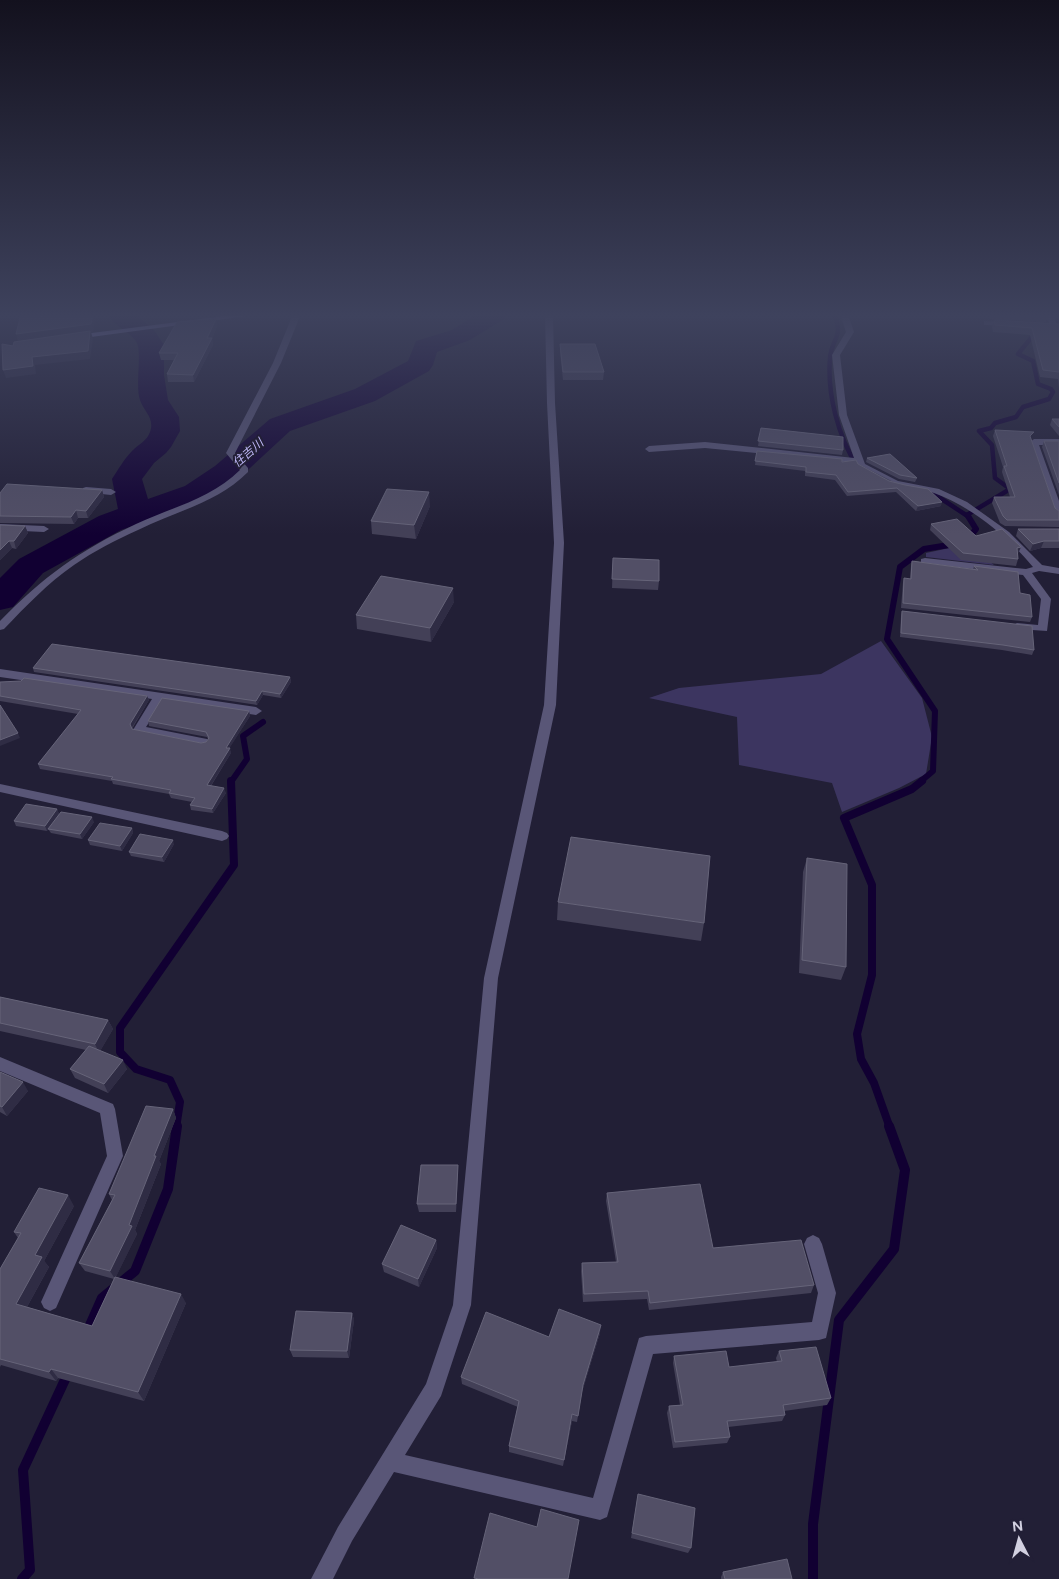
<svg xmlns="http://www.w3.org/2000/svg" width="1059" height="1579" font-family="Figtree,'Noto Sans JP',sans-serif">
	<rect width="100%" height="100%" fill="#221f36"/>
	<path fill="#3c3560" d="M968 544 994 565 926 557V553Z
		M881 641 922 698 932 737 926 774 899 788 842 812 832 783 739 765 737 717 649 698 679 688 821 674Z"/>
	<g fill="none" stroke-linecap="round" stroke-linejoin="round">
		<path stroke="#110032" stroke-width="4.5" d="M834 314C844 338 832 337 830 358 827 394 838 436 857 466
			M927 493 934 494 969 517
			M967 515 1010 489 995 478 992 445 979 431 991 428 995 423 1016 417 1023 407 1049 399 1053 392 1051 389 1038 384 1033 361 1018 354 1031 338 1039 339"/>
		<path stroke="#110032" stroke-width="6" d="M967 540 976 529 968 516
			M231 782 247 759 243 736 263 722
			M920 782 933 771 935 711 887 639 900 567 924 549 955 544"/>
		<path stroke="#110032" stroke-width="8" d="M176 1128 180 1102 170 1080 136 1069 120 1052V1028L234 865 231 781
			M890 1128 874 1083 861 1059 857 1034 872 975V885L844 818 912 789 922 781"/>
		<path stroke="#110032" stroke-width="10" d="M87 1332 102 1298 135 1271 168 1189 177 1126
			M22 1579 30 1570 23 1470 69 1371
			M813 1579V1524L839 1320 894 1249 905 1170 889 1126"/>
		<path fill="#110032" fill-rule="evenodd" d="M110 314H135L154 330 164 345V375L168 400 179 417 180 431 171 447 166 453 154 463 142 479 148 499 185 486 215 466 270 419 355 389 408 361 416 341 452 330 477 314H507L504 319 470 340 437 352 433 365 429 371 375 401 290 431 237 480 207 500 121 530 43 573 13 607 0 610V578L19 559 99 516 118 509 112 479C118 470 124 459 132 451 139 444 147 441 150 432 155 418 144 412 140 400 135 385 142 354 137 343 131 332 116 327 109 317Z"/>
		<path fill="#595677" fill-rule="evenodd" d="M293 314H301L281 363 235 453 248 468V472C217 503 176 511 138 530 116 540 94 551 74 565 48 583 26 606 4 629L0 630V621C43 577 80 550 136 524 172 507 211 499 240 470L226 453 273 363Z
			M545 314H553L555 403 564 543 556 705 498 978 471 1305 441 1396 405 1455 593 1498 639 1338 646 1336 812 1322 818 1293 804 1244 807 1238 813 1235 819 1238 822 1244 836 1293 826 1338 819 1340 653 1354 607 1517 600 1520 394 1472 352 1541 333 1579H311L338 1527 426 1384 453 1305 484 978 544 705 554 543 547 403Z
			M840 314H848L854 332 840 355 847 415 865 464 898 481 939 489 967 502 1009 532 1042 565 1059 568V574L1039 571 1032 573 1051 599 1047 631 1017 629 1012 626 1017 623 1038 625 1041 599 1023 575 921 563V559L925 558 1026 569 1033 567C1007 536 972 507 934 493 923 489 911 490 900 487 885 483 871 474 858 467L856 463 705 448 649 452 645 449 649 446 705 442 854 458 839 415 832 355 846 332Z
			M1046 314H1054L1057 329H1051Z
			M984 321 1009 322 1013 324 1009 326 987 325H984Z
			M1034 439H1059V445H1039L1059 501V517L1054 514 1030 442Z
			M86 487 111 489 116 492 111 495 83 492V488Z
			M0 524 44 526 49 529 44 532 0 530Z
			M0 669 256 707 262 711 256 715 163 701 146 727 207 739 209 742 207 745 203 746 135 733 133 730 152 699 0 677Z
			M0 784 222 831 227 833 229 836 227 839 222 841 0 792Z
			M0 1057 113 1104 115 1109 123 1156 56 1308 50 1311 44 1308 41 1302 107 1156 100 1113 0 1071Z"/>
		<path fill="#9088cb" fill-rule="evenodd" d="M240 314H262L76 339 72 337 76 335Z"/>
	</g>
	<path fill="#434057" d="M988 314H1048L1049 315 1046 322 990 319Z
		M1056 314H1059V323Z
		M216 319 217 326 212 339 213 345 194 382H168L167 374 174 360H161L159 353Z
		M994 320 1059 324V388L1058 379 1040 377 1030 335 993 332 992 327Z
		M560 344 604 372 603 380H563L560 352Z
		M1052 419H1059V436L1050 425Z
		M761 428 843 450 842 455 758 446Z
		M995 430 1031 439 1055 508 1059 511V527L1005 526 1000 523 992 503 994 497H1010L1002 472 1003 467 993 436Z
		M1044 441H1059V495L1042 447Z
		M757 451 858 464 941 506 916 511 896 492 847 496 835 480 805 476V471L755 465Z
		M867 458 917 478 915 482 899 479 866 462Z
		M102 490 104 497 88 518H78L74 524 0 523V493Z
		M430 506 416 539 372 534 371 521Z
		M931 524 976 536 1018 554V559L1016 566 961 560 930 530Z
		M0 525 25 526 28 533 16 549 12 548 0 560Z
		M1018 529H1059V548H1041L1030 551 1016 536Z
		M613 558 659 581 658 590 612 588Z
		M912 561 973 569 974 566 1020 593 1032 617 1030 622 901 608 903 582 904 578 910 579 911 566Z
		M454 602 431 642 357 629 356 615Z
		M902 611 1034 650 1032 655 1002 650 900 637 901 616Z
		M33 668 290 677 291 682 281 698 263 695 257 705 34 672Z
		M0 682 147 696 149 700 132 729 201 743 206 742 208 739 207 737 149 726 148 721 249 711 250 716 229 748 231 753 211 786 226 793 213 813 191 810 190 805 192 802 171 798 169 794 113 784 112 781 40 769 38 764 78 714 0 701Z
		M57 809 59 814 94 822 82 839 51 833 48 829 47 831 16 826 14 821Z
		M132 828 133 833 122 851 90 845 88 840Z
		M174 844 164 862 131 856 129 852Z
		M807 858 846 967 841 980 799 973 803 872Z
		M558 902 704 923 701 941 557 920Z
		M0 997 108 1020 113 1029 100 1051 127 1069 108 1093 75 1078 70 1069 86 1050 0 1031Z
		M0 1072 28 1091 7 1116 0 1112Z
		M173 1109 176 1118 159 1161 161 1164 135 1230 137 1234 115 1278 186 1303 144 1401 58 1378 56 1381 1 1365 0 1367V1269L18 1238 14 1232 74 1206 44 1261 49 1267 27 1307 92 1326 114 1279 85 1271 79 1263 112 1200 109 1194Z
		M458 1165V1174L456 1212H419L417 1204Z
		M607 1193 713 1248 814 1285 811 1293 649 1310 647 1299 583 1302 581 1271 582 1263 616 1262 606 1201Z
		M436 1240 437 1248 419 1287 384 1272 382 1264Z
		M352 1313 354 1320 349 1358 293 1357 290 1350Z
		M600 1333 582 1392 577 1422 572 1421 563 1466 509 1452V1446L518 1407 462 1384 461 1377 549 1337Z
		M779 1351 831 1398 827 1405 784 1411 785 1415 782 1421 728 1427 730 1437 727 1443 673 1448 667 1413 669 1406 680 1405 673 1363 674 1356 729 1367 777 1362 776 1358Z
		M638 1494 691 1548 688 1553 631 1538Z
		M723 1572 792 1579H721V1577Z"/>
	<path fill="#2f2c44" d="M30 314H46L24 326 22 318Z
		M93 314 95 320 93 332H91L93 339 90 359 35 365 36 374 6 378 3 370 18 342 16 334Z
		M216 319 217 326 212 339 213 345 194 382 193 375Z
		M102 490 104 497 88 518 86 511Z
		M429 492 430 506 416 539 414 525Z
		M942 502 941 506 916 511 918 506Z
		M76 510 78 518 74 524 71 517Z
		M25 526 28 533 16 549 14 541Z
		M9 541 12 548 0 560V550Z
		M1044 541 1041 548 1030 551 1033 544Z
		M1021 547 1018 554 1015 555 1017 548Z
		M453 588 454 602 431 642 430 628Z
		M290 677 291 682 281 698 280 694Z
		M262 691 263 695 257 705 256 701Z
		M147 696 149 700 131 729 130 724Z
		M249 711 250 716 227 752 226 748Z
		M18 733 20 738 0 746V740Z
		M230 748 231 753 208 790 207 785Z
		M224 788 226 793 213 813 212 809Z
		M57 809 59 814 47 831 45 826Z
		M92 817 94 822 82 839 80 834Z
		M132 828 133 833 122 851 120 846Z
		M173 840 174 844 164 862 162 857Z
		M108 1020 113 1029 99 1053 95 1044Z
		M123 1060 127 1069 108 1093 104 1084Z
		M23 1082 28 1091 7 1116 2 1107Z
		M173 1109 176 1118 159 1161 161 1164 135 1230 137 1234 115 1279 110 1271 129 1225 154 1156Z
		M458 1165V1174L456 1212V1204Z
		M68 1195 74 1206 44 1261 49 1267 23 1314 16 1304 35 1255Z
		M436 1240 437 1248 419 1287 418 1279Z
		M181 1294 186 1303 144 1401 138 1392Z
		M352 1313 354 1320 349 1358 347 1351Z
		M601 1325 600 1333 582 1392 577 1422 583 1385Z
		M51 1369 58 1378 56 1381 49 1372Z
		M572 1414V1421L563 1466 564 1460Z"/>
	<path fill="#524f66" stroke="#666479" d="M21 314H30L22 318 74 314H93L91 324 16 334Z
		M1028 314H1048L1049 315Z
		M216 319 207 338H212L193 375 167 374 178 353H159L177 322Z
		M994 320 1059 324V372L1043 370 1032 328 995 325Z
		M90 331 88 351 32 357 33 366 3 370 2 344 13 346 14 342Z
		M560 344H595L604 372H563Z
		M1052 419H1059V427Z
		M761 428 843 437V450L758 441Z
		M995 430 1034 432 1030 436 1055 508 1059 511V520H1007L1003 516 994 497H1015L1004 466H1007Z
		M1044 441H1059V483Z
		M757 451 842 459V462L856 460 858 464 889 481 905 485 928 489 942 502 918 506 897 488 848 492 836 475 806 472V467L755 461Z
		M890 454 917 478 900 475 867 458Z
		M7 484 102 490 86 511 76 510 71 517 0 516V493Z
		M387 489 429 492 414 525 371 521Z
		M957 519 976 536 1002 529 1021 547 1017 548 1018 559 963 553 931 524Z
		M0 525 25 526 14 541H9L0 550Z
		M1018 529H1059V541H1044L1033 544Z
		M613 558 659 560V581L612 579Z
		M912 561 978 570 974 566 1018 572 1020 593 1030 595 1032 617 903 603 904 578 911 579Z
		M381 576 453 588 430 628 356 615Z
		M902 611 1032 626 1034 650 1003 645 901 633Z
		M52 644 290 677 280 694 262 691 256 701 33 668Z
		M24 678 147 696 130 724 132 729 201 743 206 742 209 738 206 732 148 721 162 698 249 711 226 748H230L207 785 224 788 212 809 190 805 195 798 169 793 171 790 111 779 113 777 38 764 81 710 0 696V682L21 681Z
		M0 705 18 733 0 740Z
		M26 804 57 809 45 826 14 821Z
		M61 812 92 817 80 834 48 829Z
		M100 823 132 828 120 846 88 840Z
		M140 834 173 840 162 857 129 852Z
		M571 837 710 856 704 923 558 902Z
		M807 858 847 864 846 967 802 960Z
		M0 997 108 1020 95 1044 0 1023Z
		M89 1046 123 1060 104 1084 70 1069Z
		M0 1072 23 1082 2 1107 0 1106Z
		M146 1106 173 1109 154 1156H156L129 1225 132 1226 110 1271 79 1263 115 1195 109 1194Z
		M421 1165H458L456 1204H417Z
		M700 1184 713 1248 801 1240 814 1285 650 1303 648 1291 584 1294 582 1263 618 1262 607 1193Z
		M39 1188 68 1195 35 1255 42 1257 16 1304 92 1326 115 1277 181 1294 138 1392 51 1369 49 1372 0 1359V1269L21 1233 14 1232Z
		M401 1225 436 1240 418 1279 382 1264Z
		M559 1309 601 1325 583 1385 578 1416 572 1414 564 1460 509 1446 519 1401 461 1377 486 1312 549 1337Z
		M296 1311 352 1313 347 1351 290 1350Z
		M816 1347 831 1398 783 1405 785 1415 727 1421 730 1437 675 1442 669 1406 683 1405 674 1356 726 1351 729 1367 782 1361 779 1351Z
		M638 1494 695 1508 691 1548 632 1533Z
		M541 1509 579 1520 568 1579H479L474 1578 490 1513 537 1527Z
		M787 1559 792 1579H725L723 1572Z"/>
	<linearGradient id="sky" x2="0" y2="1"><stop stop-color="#13111e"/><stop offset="0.59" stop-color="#3e425d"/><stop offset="1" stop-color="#3e425d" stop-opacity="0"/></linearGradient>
	<rect width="1059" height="535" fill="url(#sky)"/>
	<g text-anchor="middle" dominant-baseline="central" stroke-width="4" stroke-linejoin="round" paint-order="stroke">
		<g font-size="12" font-style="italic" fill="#beb7f6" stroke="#221f36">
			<text transform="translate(248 453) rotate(-41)">住吉川</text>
		</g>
	</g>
	<g transform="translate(1019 1539) rotate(354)" stroke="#221f36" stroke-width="4" paint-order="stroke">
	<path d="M0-4L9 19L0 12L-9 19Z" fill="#d2d0e0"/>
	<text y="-8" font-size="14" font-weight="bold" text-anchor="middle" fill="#d2d0e0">N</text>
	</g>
</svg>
